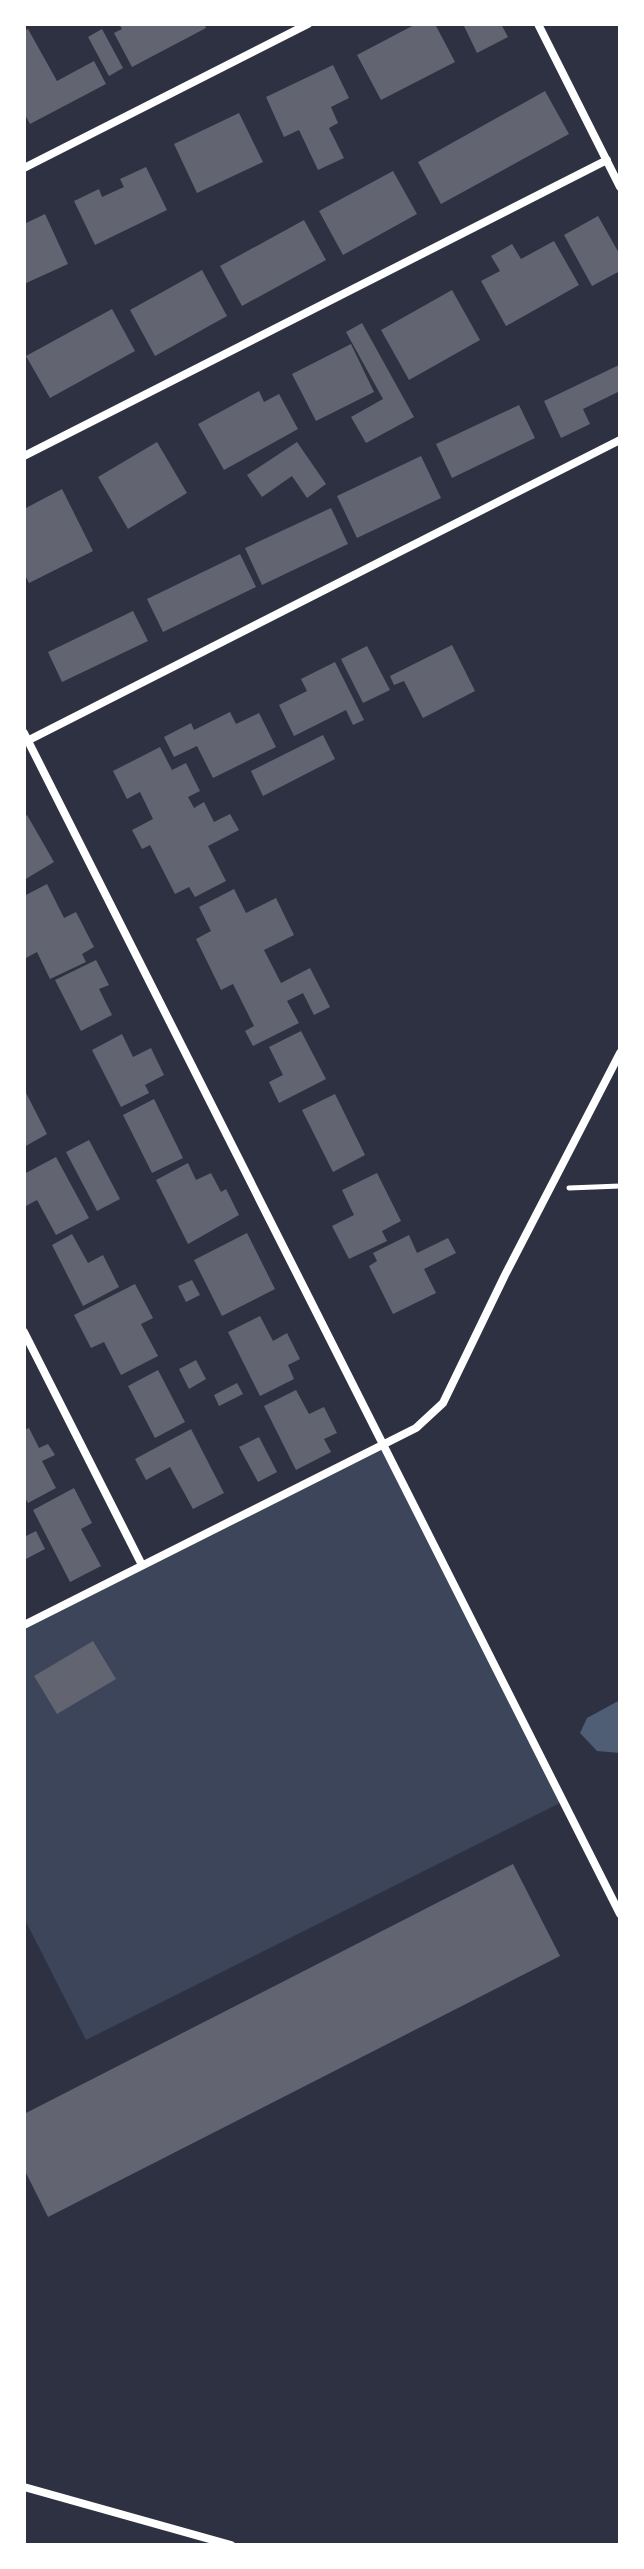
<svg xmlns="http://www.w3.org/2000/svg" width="644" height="2569" font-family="Rubik,sans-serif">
	<rect width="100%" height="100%" fill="#2d3142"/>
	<path fill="#3c4559" d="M384 1442 564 1801 86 2040 24 1918V1625Z"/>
	<path fill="#4f5d75" d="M620 1700V1753L597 1751 580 1733 587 1718Z"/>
	<path fill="#626471" d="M119 24H204L206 28 132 67 114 33 122 29Z
		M416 24H435L455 62 381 100 357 55Z
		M463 24H501L508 37 477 53Z
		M28 29 57 81 94 61 106 84 30 124 24 113V31Z
		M102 29 123 68 109 76 88 37Z
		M333 65 349 98 331 107 338 123 329 128 344 158 318 170 299 130 284 137 266 97Z
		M545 91 569 134 441 204 418 162Z
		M239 113 263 162 197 193 174 144Z
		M146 167 167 210 95 245 74 201 99 189 102 197 124 187 120 179Z
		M393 171 417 214 343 255 319 211Z
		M45 214 68 264 24 284V224Z
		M598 216 620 255V271L592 286 564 235Z
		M304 220 326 260 242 306 220 266Z
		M554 241 579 285 506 326 481 281 500 271 491 256 512 244 521 259Z
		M202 270 227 316 155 356 130 310Z
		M452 290 480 340 409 380 381 330Z
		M112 309 135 351 50 398 26 356Z
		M362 323 414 417 366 443 351 417 383 399 346 332Z
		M351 344 374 392 316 421 292 374Z
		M619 365 620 391 583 409 590 424 561 438 544 401Z
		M259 391 264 402 279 394 298 429 224 470 198 424Z
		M519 405 535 438 452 478 436 444Z
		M157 442 187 493 128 529 98 477Z
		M297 442 326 484 307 498 292 476 262 497 247 475Z
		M421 456 441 498 357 538 337 496Z
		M62 489 93 551 29 583 24 573V509Z
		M331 508 348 544 262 585 245 548Z
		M240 554 256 587 163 632 147 599Z
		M133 611 148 641 62 682 48 652Z
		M452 645 475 691 423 718 404 681 394 685 390 676Z
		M367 646 390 690 363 703 341 659Z
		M335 662 364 720 353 725 346 710 294 736 279 705 307 691 301 679Z
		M230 712 236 724 259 713 276 747 213 778 197 746 174 757 164 737 191 723 194 730Z
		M323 735 335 759 263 796 251 771Z
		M160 747 172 770 186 763 200 791 188 797 194 808 204 802 214 822 230 814 239 830 208 846 226 881 195 897 189 887 175 894 150 845 142 849 132 830 153 819 140 792 127 799 113 771Z
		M27 815 54 862 24 880V817Z
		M47 884 64 918 76 912 94 947 82 954 86 962 50 979 37 952 24 959V896Z
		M234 889 246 913 276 898 294 935 264 950 281 983 310 968 330 1007 314 1015 303 993 287 1001 299 1023 253 1046 245 1031 254 1026 233 984 221 990 196 939 211 931 199 907Z
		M96 960 109 985 99 989 112 1015 81 1031 55 980Z
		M301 1031 326 1079 279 1103 269 1082 283 1075 269 1047Z
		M122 1034 133 1057 151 1048 164 1075 145 1085 149 1093 121 1107 92 1050Z
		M24 1089 47 1134 24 1147Z
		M335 1094 365 1155 333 1172 302 1110Z
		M154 1099 183 1158 152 1173 123 1115Z
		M89 1140 120 1199 97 1211 66 1152Z
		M56 1157 89 1218 56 1235 37 1200 24 1207V1174Z
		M188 1163 196 1180 211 1173 221 1192 226 1189 239 1215 188 1244 156 1180Z
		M377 1173 401 1221 382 1231 387 1241 349 1259 332 1226 354 1215 342 1190Z
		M247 1233 275 1289 222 1316 194 1260Z
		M72 1234 88 1263 103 1255 119 1287 83 1306 52 1245Z
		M409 1235 417 1253 448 1238 456 1253 424 1269 436 1293 393 1314 369 1266 377 1261 373 1253Z
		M192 1280 200 1295 186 1302 178 1286Z
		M135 1284 153 1318 141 1324 158 1356 121 1375 104 1342 91 1348 74 1315Z
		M260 1316 273 1341 287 1333 300 1359 288 1365 294 1379 260 1396 228 1332Z
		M196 1360 206 1379 189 1389 179 1369Z
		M158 1370 185 1422 155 1438 128 1386Z
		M237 1383 243 1394 219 1406 214 1395Z
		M296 1390 309 1414 324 1407 337 1433 324 1439 331 1452 296 1470 264 1406Z
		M29 1428 39 1448 48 1444 55 1455 42 1461 56 1488 28 1503 24 1496V1430Z
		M191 1429 224 1493 193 1509 170 1467 146 1480 135 1459Z
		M259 1437 277 1472 258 1482 239 1447Z
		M74 1488 92 1523 81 1529 101 1566 70 1582 33 1510Z
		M36 1531 45 1549 24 1560V1537Z
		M93 1641 116 1679 57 1714 34 1676Z
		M513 1864 560 1956 48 2217 24 2169V2114Z"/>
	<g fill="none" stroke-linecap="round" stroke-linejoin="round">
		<path stroke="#fff" stroke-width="5" d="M569 1188 620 1186"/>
		<path stroke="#fff" stroke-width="8" d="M538 24 620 187
			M24 168 308 24
			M24 456 607 160
			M24 733 620 1914
			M25 742 620 440
			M24 1332 142 1565
			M24 1625 416 1428 443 1403 505 1275 620 1053
			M24 2487 231 2545"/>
	</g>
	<rect width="644" height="2569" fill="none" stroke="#ffffff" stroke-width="52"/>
</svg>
